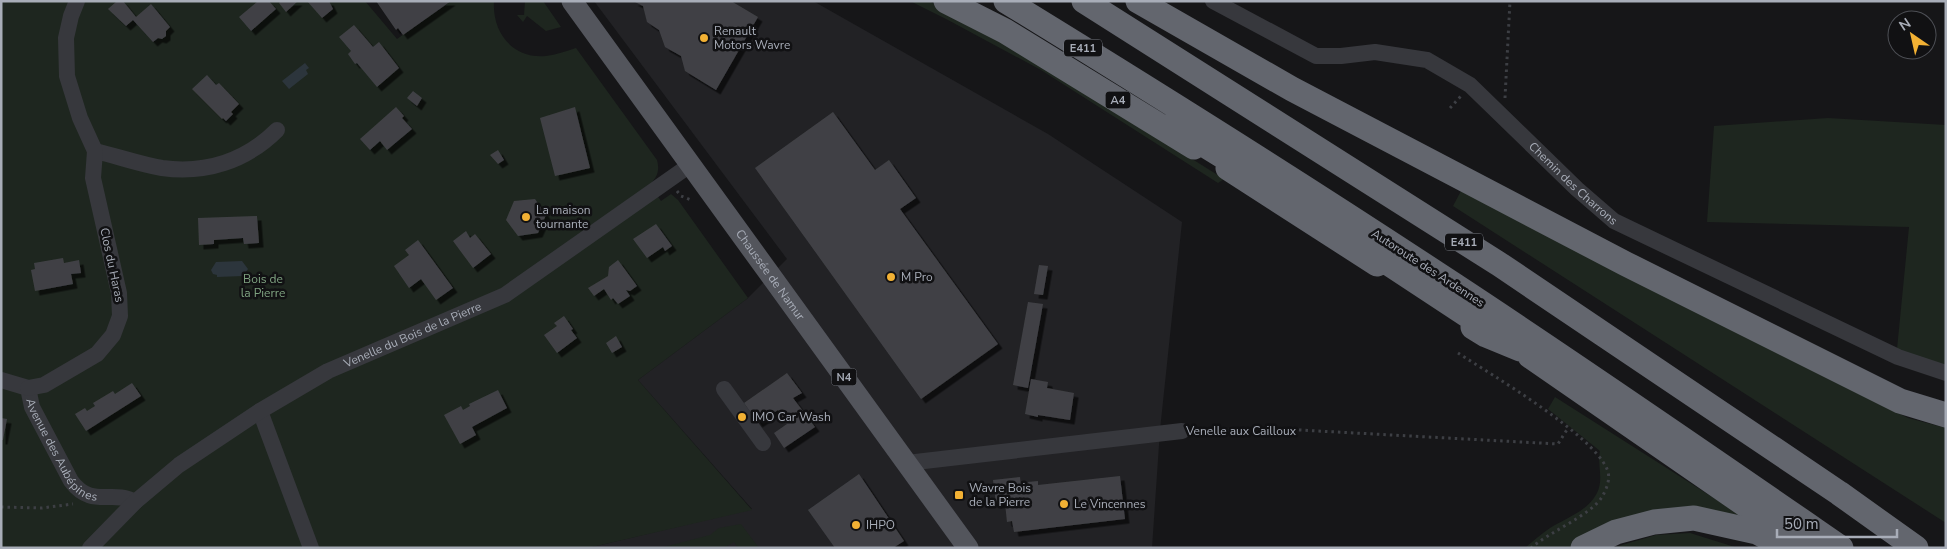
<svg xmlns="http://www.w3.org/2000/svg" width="1947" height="549" font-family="'Nunito Sans',sans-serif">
	<defs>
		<filter id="shadow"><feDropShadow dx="4.5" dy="4.5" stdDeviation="0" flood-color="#0009"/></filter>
	</defs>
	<rect width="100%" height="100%" fill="#161618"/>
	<path fill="#222225" d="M594 1H813L1048 134 1182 222 1160 430 1152 548H588L752 509 638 380 748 298 787 259Z"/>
	<path fill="#1e261f" d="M1 1H365L397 39 451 1H494C492 32 512 59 546 56 556 55 566 51 576 48L657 160C660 172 657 176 650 185L661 201 671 194 678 200 748 298 638 380 752 510 588 548H1Z
		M525 1H543L561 27 546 31 527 16 523 22 517 15H524Z
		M910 1H928L952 12 1044 66 1224 179 1218 183 1041 70 948 20Z
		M1828 118 1946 125V366L1897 349 1909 227 1707 222 1714 126Z
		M1461 191 1908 418 1946 428V523L1453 206Z
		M1555 397 1750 521 1585 535 1569 548H1525C1533 541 1541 534 1550 528 1566 518 1588 511 1597 493 1604 479 1597 465 1600 451L1548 409Z
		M741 524 759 548H738L734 542 724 548H660L710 535 719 528Z
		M1690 533 1738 548H1612L1656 535Z"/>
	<path fill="#2c353c" d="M305 63 309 68 306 70 308 74 289 89 282 81Z
		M242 261 248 269 243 276 217 277V275L213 274 211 270 216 262Z"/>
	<path fill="#404145" filter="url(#shadow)" d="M117 1H123L136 17 151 4 170 27 166 31V36L162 39 158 38 153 42 133 20 126 26 108 9Z
		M258 1H269L276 9 251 31 239 17Z
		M281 1H298L286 12 279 3Z
		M307 1H329L333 9 322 18Z
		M376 1H451L403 35 398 28 396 30Z
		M633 1H731L758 17 716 90 685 71 681 56 665 47 659 30 647 22 643 6Z
		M354 25 373 47 379 42 399 68 377 87 357 63 355 64 348 54 351 51 339 37Z
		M207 75 216 85 219 83 239 104 231 112 233 114 226 121 223 118 222 119 192 89Z
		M413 91 422 98 417 106 407 98Z
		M396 107 404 116 402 118 412 129 387 150 380 141 370 150 360 139Z
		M575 107 590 168 555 176 540 118Z
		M833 112 875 170 889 160 916 198 900 209 998 344 921 399 755 168Z
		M498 150 504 160 498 164 490 155Z
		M535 199 546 215 538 233 518 236 506 220 514 201Z
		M257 216 259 243 244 244 243 238 214 240V244L199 245 198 218Z
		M656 224 672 246 665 251 663 247 647 258 633 239Z
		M466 231 470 238 475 234 491 254 473 268 453 241Z
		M418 240 453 288 436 300 421 279 409 288 394 266 409 255 405 250Z
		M63 258 64 263 79 260 81 273 71 274 73 284 35 291 31 270 35 269 34 263Z
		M618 260 637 286 630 291 626 290 630 296 618 304 613 298 611 300 604 289 594 296 588 288 608 276 609 267Z
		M1039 265 1048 266 1043 295 1034 294Z
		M1028 302 1043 304 1028 388 1013 385Z
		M564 316 573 329 571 330 577 338 557 353 544 335 557 326 554 323Z
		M616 336 622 347 612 353 606 343Z
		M787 373 802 393 793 398 815 427 784 448 774 433 787 424 778 410 758 423 744 403Z
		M1031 379 1048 382 1047 388 1074 393 1070 420 1038 415V417L1025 414Z
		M132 383 141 396 86 431 75 414 85 408 87 411 95 406 93 403 113 391 115 394Z
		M498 390 507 408 472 427 476 435 460 444 444 415 461 406 463 410 470 406 469 404Z
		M1 418 7 419 3 440H1Z
		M859 474 904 541 893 548H835L808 510Z
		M1120 476 1125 519 1014 532 1012 521 1007 522 1005 503 996 504 993 480 1020 477 1021 487H1029L1028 482 1038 481V485Z"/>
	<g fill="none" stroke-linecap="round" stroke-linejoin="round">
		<path stroke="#3d3f44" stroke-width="3" stroke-dasharray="2.5 4" stroke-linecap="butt" d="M1505 98 1510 1
			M1450 108 1461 96
			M677 191 681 196 691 200
			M1458 353C1492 375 1592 434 1607 469 1611 478 1607 488 1602 497 1591 515 1549 532 1531 548
			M1195 431 1281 429 1558 444 1568 428
			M1 507 42 508 73 504"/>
		<g stroke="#37383d" stroke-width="16">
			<path id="s1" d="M1213 1 1316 56H1341L1375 52 1427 60 1470 85 1577 189 1614 221 1898 357 1946 373"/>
			<path d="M95 151C117 156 139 164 162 168 206 174 246 161 277 130"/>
			<path id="s2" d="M1 380 28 388 32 407 71 481C92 509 112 489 135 502"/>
			<path d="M28 388 44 385 97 354 113 335 120 316 119 293 93 178 95 151 80 118 67 76 66 38 71 16 77 1"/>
			<path d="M724 389 763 443"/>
			<path d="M260 411 311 548"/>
			<path d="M907 463 1182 431"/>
			<path id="s3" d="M90 548 135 502 179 465 260 411 328 371 505 295 690 165"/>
		</g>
		<path stroke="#53555c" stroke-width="21" id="s4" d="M572 1 968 548"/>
		<path stroke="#63666e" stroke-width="25" d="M946 1 1005 31 1194 147
			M1006 1C1156 93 1304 186 1451 283 1582 369 1712 459 1841 548
			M1084 1 1499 264 1839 493 1916 548
			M1138 1 1292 89 1626 264 1900 401 1946 415
			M1178 116 1200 142 1247 171
			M1228 168 1377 264
			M1367 249 1490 330
			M1473 327 1486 335 1520 349
			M1530 356 1808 548
			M1583 548 1616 532 1654 522 1694 518 1757 532 1783 546"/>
	</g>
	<g fill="#f2b134" stroke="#111113" stroke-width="2">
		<circle cx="704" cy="38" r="5"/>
		<circle cx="526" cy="217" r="5"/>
		<circle cx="891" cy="277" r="5"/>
		<circle cx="742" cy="417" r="5"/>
		<rect x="954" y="490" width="10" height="10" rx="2.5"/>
		<circle cx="1064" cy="504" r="5"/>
		<circle cx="856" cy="525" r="5"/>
	</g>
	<g text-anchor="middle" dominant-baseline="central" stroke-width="5" stroke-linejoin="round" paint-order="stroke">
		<g fill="#111113" stroke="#7b7e86" stroke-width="1">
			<rect x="1064" y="39.5" width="38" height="17" rx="4"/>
			<rect x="1105.5" y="91.5" width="25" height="17" rx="4"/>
			<rect x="1445" y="233.5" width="38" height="17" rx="4"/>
			<rect x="831.5" y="368.5" width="25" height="17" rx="4"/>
		</g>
		<g font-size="11" font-weight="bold" fill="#a8adb8">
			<text x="1083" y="48">E411</text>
			<text x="1118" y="100">A4</text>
			<text x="1464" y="242">E411</text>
			<text x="844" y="377">N4</text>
		</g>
		<g font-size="12" fill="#a8adb8" stroke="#111113" text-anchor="start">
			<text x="714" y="31">Renault<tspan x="714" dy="14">Motors Wavre</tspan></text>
			<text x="536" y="210">La maison<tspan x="536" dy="14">tournante</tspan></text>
			<text x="901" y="277">M Pro</text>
			<text x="752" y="417">IMO Car Wash</text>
			<text x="969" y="488">Wavre Bois<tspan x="969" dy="14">de la Pierre</tspan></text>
			<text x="1074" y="504">Le Vincennes</text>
			<text x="866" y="525">IHPO</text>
		</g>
		<g font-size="12" fill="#a8adb8" stroke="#111113">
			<text stroke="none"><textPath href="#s1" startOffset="421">Chemin des Charrons</textPath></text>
			<text transform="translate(112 265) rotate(78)">Clos du Haras</text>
			<text transform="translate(1428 268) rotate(33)">Autoroute des Ardennes</text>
			<text stroke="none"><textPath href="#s4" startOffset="338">Chaussée de Namur</textPath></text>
			<text stroke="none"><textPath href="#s3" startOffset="390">Venelle du Bois de la Pierre</textPath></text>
			<text x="1241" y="431">Venelle aux Cailloux</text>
			<text stroke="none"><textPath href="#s2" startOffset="101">Avenue des Aubépines</textPath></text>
		</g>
		<g font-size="12" fill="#7fa381" stroke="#111113">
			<text x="263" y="279">Bois de<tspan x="263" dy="14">la Pierre</tspan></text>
		</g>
	</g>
	<rect width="1947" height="549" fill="none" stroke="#a8adb8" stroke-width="5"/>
	<g transform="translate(1912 35) rotate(326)"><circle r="24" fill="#111113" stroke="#4d4f55"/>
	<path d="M0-4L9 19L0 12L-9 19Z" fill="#f2b134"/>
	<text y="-8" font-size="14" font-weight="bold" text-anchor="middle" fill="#a8adb8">N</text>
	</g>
	<path d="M1777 529v8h120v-8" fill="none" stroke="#a8adb8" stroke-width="2.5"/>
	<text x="1784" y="529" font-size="15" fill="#a8adb8" stroke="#111113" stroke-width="4" paint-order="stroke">50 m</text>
</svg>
